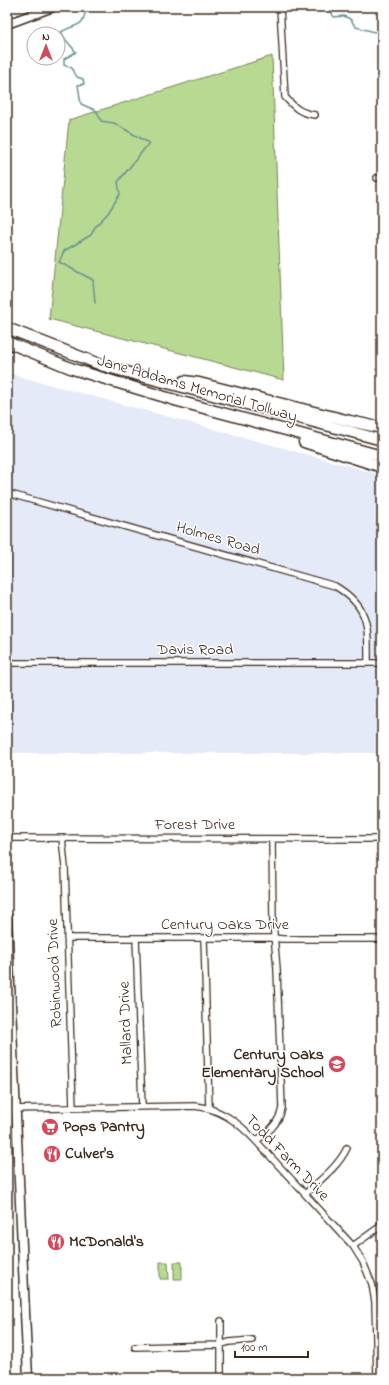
<svg xmlns="http://www.w3.org/2000/svg" width="389" height="1385" font-family="'Indie Flower',sans-serif">
	<rect width="100%" height="100%" fill="#fff"/>
	<filter id="ink" filterUnits="userSpaceOnUse"><feTurbulence type="fractalNoise" baseFrequency=".025" numOctaves="2"/><feDisplacementMap in="SourceGraphic" scale="8" xChannelSelector="R" yChannelSelector="G"/><feConvolveMatrix kernelMatrix="1 2 1 2 8 2 1 2 1" color-interpolation-filters="sRGB"/></filter>
	<g filter="url(#ink)">
		<path fill="#e4eaf8" d="M7 373 382 475V753H8Z
			M7 1050 11 1116H7Z"/>
		<path fill="#b8d992" stroke="#7a8258" d="M272 56 284 380 49 319 69 120Z
			M160 1262H168L169 1279H160Z
			M174 1262H182V1279H174Z"/>
		<g fill="none" stroke-linecap="round" stroke-linejoin="round">
			<path stroke="#679192" stroke-width="1.5" d="M86 7C83 30 78 22 61 32L66 40 76 52 64 59V65L72 68 77 77 83 79 84 84 78 85 81 104 97 111 101 121 114 123 149 143 118 182 120 194 108 213 95 227 91 235 64 251 59 262 93 280 95 303
				M325 7 330 10 334 17 344 16 350 19 356 27 382 34"/>
			<defs>
				<path id="street" d="M280 7 285 97C295 108 300 113 315 115
					M377 178H382
					M7 493 335 586C370 607 368 626 368 663
					M7 663H382
					M7 838 382 839
					M62 838 65 867 73 1108
					M67 938H274L282 939H382
					M136 938 142 1107
					M204 938 209 1108
					M7 1109 194 1106C220 1108 238 1122 256 1141L353 1246 363 1262 372 1284 375 1302 377 1378
					M256 1141C268 1132 279 1124 282 1108L277 969 273 923 272 839
					M305 1194C320 1180 338 1167 347 1148
					M353 1246 378 1228 382 1222
					M221 1321V1378
					M135 1347 220 1345 229 1342 252 1340"/>
				<path id="secondary" d="M7 24 53 7
					M7 917 28 1378"/>
				<path id="highway" d="M7 328 104 366 382 440
					M7 342 73 369 178 401 382 456
					M184 381 199 383 350 421 382 428
					M304 442 382 467"/>
			</defs>
			<use href="#street" stroke="#3b2a1e" stroke-width="8"/>
			<use href="#secondary" stroke="#3b2a1e" stroke-width="11"/>
			<use href="#highway" stroke="#3b2a1e" stroke-width="13"/>
			<use href="#street" stroke="#fff" stroke-width="5.5"/>
			<use href="#secondary" stroke="#fff" stroke-width="8"/>
			<use href="#highway" stroke="#fff" stroke-width="10"/>
		</g>
	</g>
	<defs>
		<symbol id="school-disc" viewBox="-11 -11 22 22"><circle r="9.5" fill="#d1495b" stroke="#fff"/><path d="M0-5L7-2L0 1L-7-2ZM-4 1L0 2.5L4 1V4Q0 6-4 4Z" fill="#fff"/></symbol>
		<symbol id="supermarket-disc" viewBox="-11 -11 22 22"><circle r="9.5" fill="#d1495b" stroke="#fff"/><path d="M-6-5.5h2.5l.6 2H6L4.5 2H-2.5L-4.4-4H-6ZM-1.5 3.2a1.3 1.3 0 1 0 .1 0ZM3 3.2a1.3 1.3 0 1 0 .1 0Z" fill="#fff"/></symbol>
		<symbol id="restaurant-disc" viewBox="-11 -11 22 22"><circle r="9.5" fill="#d1495b" stroke="#fff"/><path d="M-5-6h1v4h1v-4h1v4h1v-4h1v5L-1.5 .5V6h-2V.5L-5-1ZM5-6V6H3V1.5H1.5Q1.5-4 5-6Z" fill="#fff"/></symbol>
	</defs>
	<g fill-rule="evenodd">
		<use href="#school-disc" x="327" y="1054" width="20" height="20"/>
		<use href="#supermarket-disc" x="40" y="1117" width="20" height="20"/>
		<use href="#restaurant-disc" x="42" y="1144" width="20" height="20"/>
		<use href="#restaurant-disc" x="46" y="1232" width="20" height="20"/>
	</g>
	<g text-anchor="middle" dominant-baseline="central" stroke-width="3" stroke-linejoin="round" paint-order="stroke">
		<g font-size="16" fill="#3b2a1e" stroke="#fff">
			<text transform="translate(197 389) rotate(16)">Jane Addams Memorial Tollway</text>
			<text transform="translate(218 539) rotate(16)">Holmes Road</text>
			<text x="195" y="650">Davis Road</text>
			<text x="195" y="825">Forest Drive</text>
			<text x="225" y="925">Century Oaks Drive</text>
			<text transform="translate(55 973) rotate(-92)">Robinwood Drive</text>
			<text transform="translate(126 1023) rotate(-92)">Mallard Drive</text>
			<text transform="translate(287 1158) rotate(46)">Todd Farm Drive</text>
		</g>
		<g font-size="16" font-weight="bold" fill="#3b2a1e" stroke="#fff" text-anchor="start">
			<text x="324" y="1055" text-anchor="end">Century Oaks<tspan x="324" dy="18">Elementary School</tspan></text>
			<text x="63" y="1127">Pops Pantry</text>
			<text x="65" y="1154">Culver's</text>
			<text x="69" y="1242">McDonald's</text>
		</g>
	</g>
	<rect width="389" height="1385" fill="none" stroke="#fff" stroke-width="24"/>
	<rect x="12" y="12" width="365" height="1361" fill="none" stroke="#3b2a1e" stroke-width="1.5" filter="url(#ink)"/>
	<g transform="translate(46 46)"><circle r="19" fill="#ffffff" stroke="#b1aaa5"/>
	<path d="M0-3L7 15L0 10L-7 15Z" fill="#d1495b"/>
	<text y="-6" font-size="11" font-weight="bold" text-anchor="middle" fill="#3b2a1e">N</text>
	</g>
	<path d="M235 1351v6h73v-6" fill="none" stroke="#3b2a1e" stroke-width="2"/>
	<text x="241" y="1351" font-size="12" fill="#3b2a1e" stroke="#ffffff" stroke-width="3" paint-order="stroke">100 m</text>
</svg>
